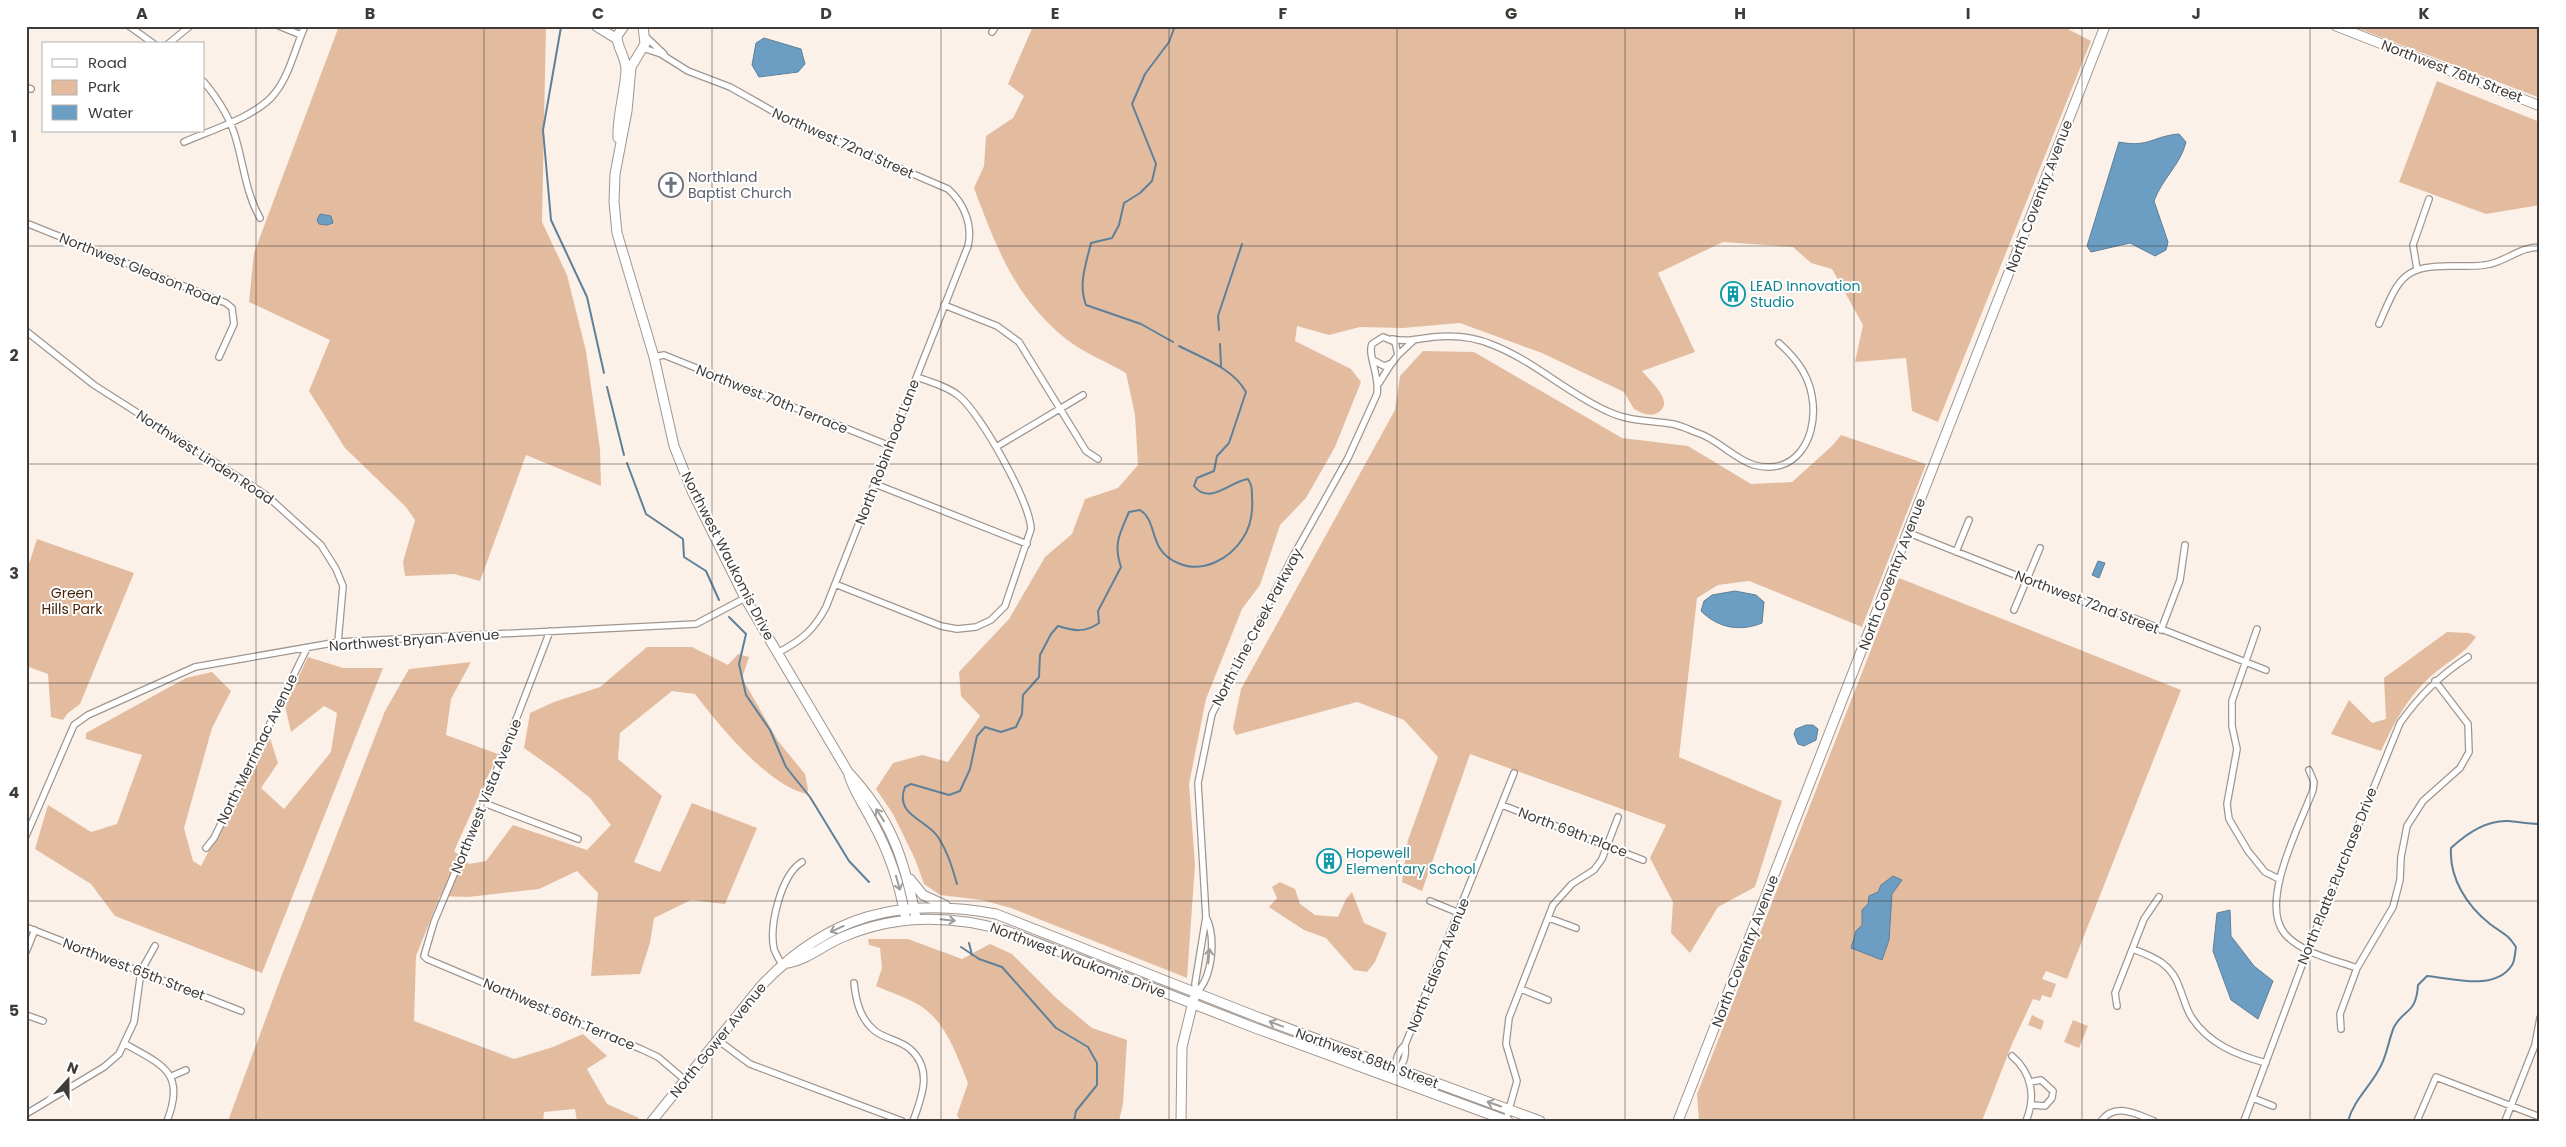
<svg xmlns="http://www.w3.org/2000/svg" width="2566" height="1147" font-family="Poppins,sans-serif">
	<rect width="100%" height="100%" fill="#fbf1e9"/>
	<path fill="#e3bca0" d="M339 26H546L542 222 567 275 586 351 600 449 601 486 526 455 480 581 454 574 405 576 403 562 415 520 406 507 345 448 309 391 330 340 249 302 254 253Z
		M1033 26H2062L2091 41 1938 422 1912 411 1906 358 1855 362 1863 325 1832 269 1811 263 1793 247 1723 242 1658 273 1695 352 1642 371C1649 380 1677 403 1657 413 1650 417 1641 413 1634 409L1624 392 1542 353 1460 323 1403 328 1360 327 1329 335 1297 326 1295 341 1351 369 1361 382 1335 447 1306 498 1280 525 1260 585 1242 609 1206 699 1189 784 1195 865 1187 978 1011 908 982 900 940 895 924 884 915 859 893 814 876 789 893 763 922 755 948 762 980 716 961 696 959 672 1009 619 1045 557 1072 534 1085 499 1118 488 1138 465 1135 415 1126 373C1107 362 1084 353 1066 339 1015 298 996 247 974 188L984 166 986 136 1013 118 1024 96 1008 84Z
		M2352 26H2540V98Z
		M2437 81 2540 122V205L2486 214 2399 182Z
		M1423 351 1474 352 1622 438 1688 446 1751 484 1792 482 1832 446 1841 435 1926 464 1862 627 1749 581 1718 585 1697 598 1679 757 1782 801 1755 887 1718 907 1690 953 1671 933 1673 902 1650 858 1666 825 1470 754 1422 891 1402 882 1408 840 1438 757 1404 720 1357 702 1236 735 1233 728 1241 689 1395 410 1400 376Z
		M37 539 134 573 80 704 68 713 63 720 51 717 48 674 26 666V573Z
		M1899 578 2181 690 2067 979 2046 971 2042 979 2056 984 2051 998 2042 995 2040 1001 2033 999 2012 1044 1982 1121H1699L1697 1094Z
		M2447 632 2469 633 2476 637C2465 654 2445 663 2430 677 2407 698 2394 723 2381 751L2331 734 2349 700 2372 723 2386 719 2384 678Z
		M647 647H692L728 665 738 654 749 657 742 678 778 741 805 774 808 789 807 794C769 787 718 724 695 694L672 691 620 733 618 759 662 796 634 862 660 872 692 803 757 828 725 904 691 900 654 918 650 943 640 974 591 976 598 893 577 871 539 889 468 897 440 896 416 956 414 1021 514 1059 553 1047 583 1034 607 1056 587 1069 607 1104 639 1118 637 1121H577L575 1109 544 1112 543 1121H228L280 980 385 711 409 669 471 662 451 699 446 735 498 754 454 851 469 864 486 861 513 825 587 850 611 825 590 798 558 772 524 748 530 713 554 702 600 687Z
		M308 657 343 668H383L262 973 115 916 91 884 35 849 48 805 91 832 117 824 142 755 86 739V733L186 678 212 672 231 691 212 728 184 828 193 861 201 866 269 735 278 763 261 788 284 809 331 752 337 713 324 706 291 732 285 706Z
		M1280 882 1295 889 1300 904 1315 915 1338 917 1346 899 1352 892 1364 923 1387 933 1375 962 1367 972 1354 970 1326 938 1304 930 1269 907 1277 898 1272 887Z
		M868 939H908L962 959 990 944 1012 954 1056 998 1092 1028 1127 1040 1123 1104 1119 1121H960L957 1115 968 1083C957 1056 947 1024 922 1007 909 998 891 993 876 986L882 968 880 948 869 945Z
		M2032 1015 2044 1021 2041 1030 2028 1025Z
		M2073 1020 2088 1026 2079 1048 2064 1042Z"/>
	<path fill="#6c9dc3" stroke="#5e8099" d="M764 38 801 49 805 64 798 72 759 77 752 65 756 43Z
		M2179 134 2186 142C2181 164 2162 179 2154 201L2168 242 2166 250 2155 256 2130 243 2091 252 2087 246 2119 142C2149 148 2153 136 2179 134Z
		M320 214 331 216 333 223 327 225 319 224 317 220Z
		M2098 561 2105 563 2099 578 2092 575Z
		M1735 591 1756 595 1764 602 1762 623C1740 632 1718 628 1701 611L1704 601 1712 595Z
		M1806 725H1813L1818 729 1816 740 1804 746 1798 744 1794 734 1796 729Z
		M1893 876 1902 880 1892 894 1889 940 1882 960 1851 948 1856 931 1862 925V910L1868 904 1869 896 1878 892 1881 885Z
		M2230 910 2231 936 2254 966 2273 981 2258 1019 2231 1000 2213 951 2217 913Z"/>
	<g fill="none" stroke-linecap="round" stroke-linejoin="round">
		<path stroke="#5e8099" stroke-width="2" d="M561 27 543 130 551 220 587 297 604 373
			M1219 330 1218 316 1242 244
			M1173 342 1141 324 1086 305C1078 284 1086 264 1091 243L1112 238 1119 225 1124 203 1140 193 1152 181 1156 164 1132 104 1145 74 1169 42 1175 26
			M1220 344 1221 366
			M607 387 624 455
			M627 463 646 514 683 539 684 557 706 571 719 600
			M729 617 746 634 739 664 746 695 770 730 786 767 810 797 849 861 869 882
			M957 884C952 867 948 852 938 837 926 819 894 815 905 787L911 784 949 795 960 791 970 769 977 736 985 727 1001 732 1016 727 1022 714 1023 695 1039 677 1040 655 1051 634 1058 626C1074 631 1085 633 1099 623L1098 611 1121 567C1113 544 1120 533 1129 512L1140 510C1159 522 1147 550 1178 563 1202 574 1230 559 1243 538 1251 526 1253 511 1252 497 1252 490 1252 485 1248 479 1230 481 1210 506 1194 486L1197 478 1214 471 1217 456 1229 443 1246 392C1233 368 1202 358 1179 346
			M969 943 972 955
			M961 947 979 959 1002 967 1056 1028 1088 1047 1097 1063V1085L1076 1111 1074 1121
			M2348 1121C2354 1100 2368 1089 2378 1071 2387 1058 2388 1041 2394 1027 2404 1008 2416 1015 2418 985L2427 976C2452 978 2495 992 2512 965 2515 961 2515 952 2516 947 2507 933 2503 934 2490 924 2467 906 2449 878 2451 848 2466 834 2487 820 2508 821 2519 822 2529 824 2540 824"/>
		<defs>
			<path id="street" d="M129 26 154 44
				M279 26 301 35
				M992 32 996 26
				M646 37 664 54
				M168 44 190 26
				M643 48 661 54 688 71 730 87 792 122 948 189C964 203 973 225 968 246L826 607C814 630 801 641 777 653
				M204 82C218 99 230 117 236 139 244 167 246 193 260 218
				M26 87 31 89
				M184 142C211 130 258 116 275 93 290 74 295 48 305 26
				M26 223 226 303 232 308 234 324 219 357
				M2417 269 2413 245 2429 199
				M944 305 997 326 1019 342 1086 451 1098 459
				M2379 324C2399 278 2402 265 2455 266 2467 266 2479 267 2490 264 2508 260 2520 247 2540 247
				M26 331 94 385 266 495 321 545 336 569 343 586 338 642
				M1392 339C1407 342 1419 339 1433 337 1453 335 1475 337 1493 345 1534 361 1567 393 1607 411 1629 422 1650 420 1673 424 1682 426 1690 430 1698 433 1719 440 1734 459 1754 465 1795 476 1816 440 1813 404 1811 378 1798 360 1779 343
				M1398 355 1413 341
				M654 357 664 355 890 446
				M1379 383 1391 364
				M996 447 1083 395
				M875 484 1027 544
				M1909 533 2104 610 2123 614 2266 670
				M1956 552 1969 520
				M835 584 941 626 957 629 976 627 991 620 1005 606 1031 529C1030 502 981 414 959 396 947 386 930 382 917 377
				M2014 610 2040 548
				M2257 629 2232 701V726L2237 749 2227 804 2229 819 2248 851 2265 872 2279 879
				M2161 630 2180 580 2185 545
				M550 631 484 803 434 922 424 956 427 959 641 1049 658 1057 685 1080
				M2309 770 2314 782 2313 790C2301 823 2258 903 2285 934 2301 953 2335 960 2357 968
				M484 803 578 839
				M1502 805 1643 860
				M26 836 74 725 88 715 195 667 338 642 696 624 745 598
				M206 848 214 838 307 648
				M1430 901 1459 913
				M1549 918 1576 928
				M26 927 241 1011
				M2133 949C2156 958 2172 964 2180 989 2184 999 2186 1009 2192 1018 2209 1044 2237 1055 2266 1063
				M26 952 35 930
				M783 966C780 961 776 955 774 949 769 925 781 875 802 862
				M854 983C856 1001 860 1019 875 1031 885 1039 900 1040 910 1049 933 1069 922 1097 913 1121
				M1521 989 1548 1000
				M1196 993 1195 984 1206 917 1198 783 1212 714 1291 560 1348 458 1377 394C1380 375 1367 355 1372 344L1383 337 1395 342 1398 355 1392 363 1384 366 1373 360
				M1196 993C1213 977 1216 937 1206 917
				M2117 1006 2115 993 2144 919 2159 897
				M26 1015 43 1021
				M2341 1029 2340 1014 2357 968 2393 907 2400 880 2401 857 2407 826 2423 801 2460 768 2469 752 2468 724 2435 681
				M719 1041 750 1064 902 1121
				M125 1044C163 1065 186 1073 167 1121
				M2012 1056C2032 1073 2036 1097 2026 1121
				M1397 1069C1405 1063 1406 1055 1405 1045L1514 773
				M172 1076 186 1070
				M1393 1080C1397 1067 1393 1056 1405 1045
				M2030 1082 2041 1080 2053 1091 2052 1098 2045 1106 2031 1105
				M2253 1098 2273 1106
				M26 1114 104 1067 119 1054 134 1022 141 971 155 946
				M1506 1120 1517 1081 1506 1044 1509 1018 1553 905 1572 884 1594 870 1602 859 1618 817
				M2101 1121C2115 1102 2136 1114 2154 1121
				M2244 1121 2308 949 2400 723C2419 696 2440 675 2468 657
				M2417 1121 2436 1077 2540 1117
				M2505 1121 2535 1045 2540 1018"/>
			<path id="secondary" d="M596 26 617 39
				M643 26 645 44 631 67 627 111 615 174 614 202 617 233 654 357 674 446 692 491 745 598 848 772C891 818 904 858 916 918
				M2336 26 2540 106
				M618 138C617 115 625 93 626 70 626 57 617 48 617 36L624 26
				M849 775C854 792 865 807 873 823 889 852 899 882 905 915
				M910 879 923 895 945 905
				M788 963C809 959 823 945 843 937 896 914 952 915 1007 931L1255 1028 1508 1121
				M652 1121 761 986C828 915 901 896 996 914L1260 1018 1540 1121
				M1181 1121 1182 1047 1194 998
				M1678 1121 2105 26"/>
		</defs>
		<use href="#street" stroke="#a09690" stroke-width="8"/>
		<use href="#secondary" stroke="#a09690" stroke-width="11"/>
		<use href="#street" stroke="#fff" stroke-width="5.5"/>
		<use href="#secondary" stroke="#fff" stroke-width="9"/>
	</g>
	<defs><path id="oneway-shaft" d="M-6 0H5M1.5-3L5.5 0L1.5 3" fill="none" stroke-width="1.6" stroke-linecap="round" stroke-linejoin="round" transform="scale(1.25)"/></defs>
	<g stroke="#9f9d9c">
		<use href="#oneway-shaft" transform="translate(880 815) rotate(-123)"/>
		<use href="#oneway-shaft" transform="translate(898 883) rotate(74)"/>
		<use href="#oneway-shaft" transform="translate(948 920) rotate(6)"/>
		<use href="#oneway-shaft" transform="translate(837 929) rotate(156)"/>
		<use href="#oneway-shaft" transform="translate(1209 956) rotate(-84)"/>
		<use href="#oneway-shaft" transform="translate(1276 1024) rotate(-159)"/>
		<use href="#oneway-shaft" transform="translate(1494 1104) rotate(-161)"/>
	</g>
	<path fill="none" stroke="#3f3b38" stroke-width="1" stroke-opacity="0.55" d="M256 26V1121M484 26V1121M712 26V1121M941 26V1121M1169 26V1121M1397 26V1121M1625 26V1121M1854 26V1121M2082 26V1121M2310 26V1121M26 246H2540M26 464H2540M26 683H2540M26 901H2540"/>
	<defs>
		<symbol id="church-ring" viewBox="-11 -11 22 22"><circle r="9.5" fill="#fff" stroke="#6b7280" stroke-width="1.5"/><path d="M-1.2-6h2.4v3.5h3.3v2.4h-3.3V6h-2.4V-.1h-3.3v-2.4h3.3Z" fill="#6b7280"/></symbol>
		<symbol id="building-ring" viewBox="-11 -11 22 22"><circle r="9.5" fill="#fff" stroke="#0f9aa8" stroke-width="1.5"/><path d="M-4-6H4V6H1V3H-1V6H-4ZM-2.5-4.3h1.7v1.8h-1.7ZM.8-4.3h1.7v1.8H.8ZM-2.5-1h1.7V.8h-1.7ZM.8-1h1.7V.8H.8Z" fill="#0f9aa8"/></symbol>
	</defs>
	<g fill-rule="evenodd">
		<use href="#church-ring" x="657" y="171" width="28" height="28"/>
		<use href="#building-ring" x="1719" y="280" width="28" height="28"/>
		<use href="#building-ring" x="1315" y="847" width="28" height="28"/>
	</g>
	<g text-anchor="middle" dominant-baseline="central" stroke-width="4" stroke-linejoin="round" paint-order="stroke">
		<g font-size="14" fill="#3f3b38" stroke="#fff">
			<text transform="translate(2452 71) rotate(21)">Northwest 76th Street</text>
			<text transform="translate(843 143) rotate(24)">Northwest 72nd Street</text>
			<text transform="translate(2039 196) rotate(-69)">North Coventry Avenue</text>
			<text transform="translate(140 269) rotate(22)">Northwest Gleason Road</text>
			<text transform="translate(772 399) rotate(22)">Northwest 70th Terrace</text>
			<text transform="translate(887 452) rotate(-69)">North Robinhood Lane</text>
			<text transform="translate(205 457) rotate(33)">Northwest Linden Road</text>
			<text transform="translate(728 556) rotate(63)">Northwest Waukomis Drive</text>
			<text transform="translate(1892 574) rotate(-69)">North Coventry Avenue</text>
			<text transform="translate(2087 602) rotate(21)">Northwest 72nd Street</text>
			<text transform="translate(1257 627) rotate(-62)">North Line Creek Parkway</text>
			<text transform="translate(414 640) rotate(-4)">Northwest Bryan Avenue</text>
			<text transform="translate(257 749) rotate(-64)">North Merrimac Avenue</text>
			<text transform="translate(486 796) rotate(-68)">Northwest Vista Avenue</text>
			<text transform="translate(1573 832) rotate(21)">North 69th Place</text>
			<text transform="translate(2337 876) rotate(-68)">North Platte Purchase Drive</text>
			<text transform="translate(1745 951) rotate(-69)">North Coventry Avenue</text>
			<text transform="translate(1078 960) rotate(21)">Northwest Waukomis Drive</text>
			<text transform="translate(1438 965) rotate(-68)">North Edison Avenue</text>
			<text transform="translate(134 969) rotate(21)">Northwest 65th Street</text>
			<text transform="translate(559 1014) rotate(23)">Northwest 66th Terrace</text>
			<text transform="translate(718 1040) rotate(-51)">North Gower Avenue</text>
			<text transform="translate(1367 1058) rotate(20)">Northwest 68th Street</text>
		</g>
		<g font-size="14" fill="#5b616d" stroke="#fff" text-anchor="start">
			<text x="688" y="177">Northland<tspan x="688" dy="16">Baptist Church</tspan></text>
		</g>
		<g font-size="14" fill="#0d838f" stroke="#fff" text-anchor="start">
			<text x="1750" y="286">LEAD Innovation<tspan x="1750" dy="16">Studio</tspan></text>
			<text x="1346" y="853">Hopewell<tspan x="1346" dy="16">Elementary School</tspan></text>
		</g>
		<g font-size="14" fill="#452407" stroke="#fff">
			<text x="72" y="593">Green<tspan x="72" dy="16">Hills Park</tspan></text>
		</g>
	</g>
	<rect width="2566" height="1147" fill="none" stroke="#ffffff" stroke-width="55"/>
	<rect x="42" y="42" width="162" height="90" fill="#ffffff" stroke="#b2b1af"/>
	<rect x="52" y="59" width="25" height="8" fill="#ffffff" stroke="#b2b1af"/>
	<text x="88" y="68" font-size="15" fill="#3f3b38">Road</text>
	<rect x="52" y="80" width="25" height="15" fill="#e3bca0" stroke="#b2b1af"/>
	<text x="88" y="92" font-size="15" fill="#3f3b38">Park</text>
	<rect x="52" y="105" width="25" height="15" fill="#6c9dc3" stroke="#b2b1af"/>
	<text x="88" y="118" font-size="15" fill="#3f3b38">Water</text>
	<g transform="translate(68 1080) rotate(21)" stroke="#ffffff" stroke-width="4" paint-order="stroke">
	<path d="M0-4L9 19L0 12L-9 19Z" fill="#3f3b38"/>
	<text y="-8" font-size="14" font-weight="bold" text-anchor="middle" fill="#3f3b38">N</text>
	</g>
	<rect x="28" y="28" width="2510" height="1092" fill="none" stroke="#3f3b38" stroke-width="2"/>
	<g font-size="16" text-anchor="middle" font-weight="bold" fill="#3f3b38">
		<text x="142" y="19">A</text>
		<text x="370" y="19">B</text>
		<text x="598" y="19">C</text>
		<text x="826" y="19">D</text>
		<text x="1055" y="19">E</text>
		<text x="1283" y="19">F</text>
		<text x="1511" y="19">G</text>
		<text x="1740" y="19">H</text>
		<text x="1968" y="19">I</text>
		<text x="2196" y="19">J</text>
		<text x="2424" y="19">K</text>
		<text x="14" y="142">1</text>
		<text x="14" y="361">2</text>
		<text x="14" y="579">3</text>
		<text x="14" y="798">4</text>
		<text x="14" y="1016">5</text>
	</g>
</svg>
